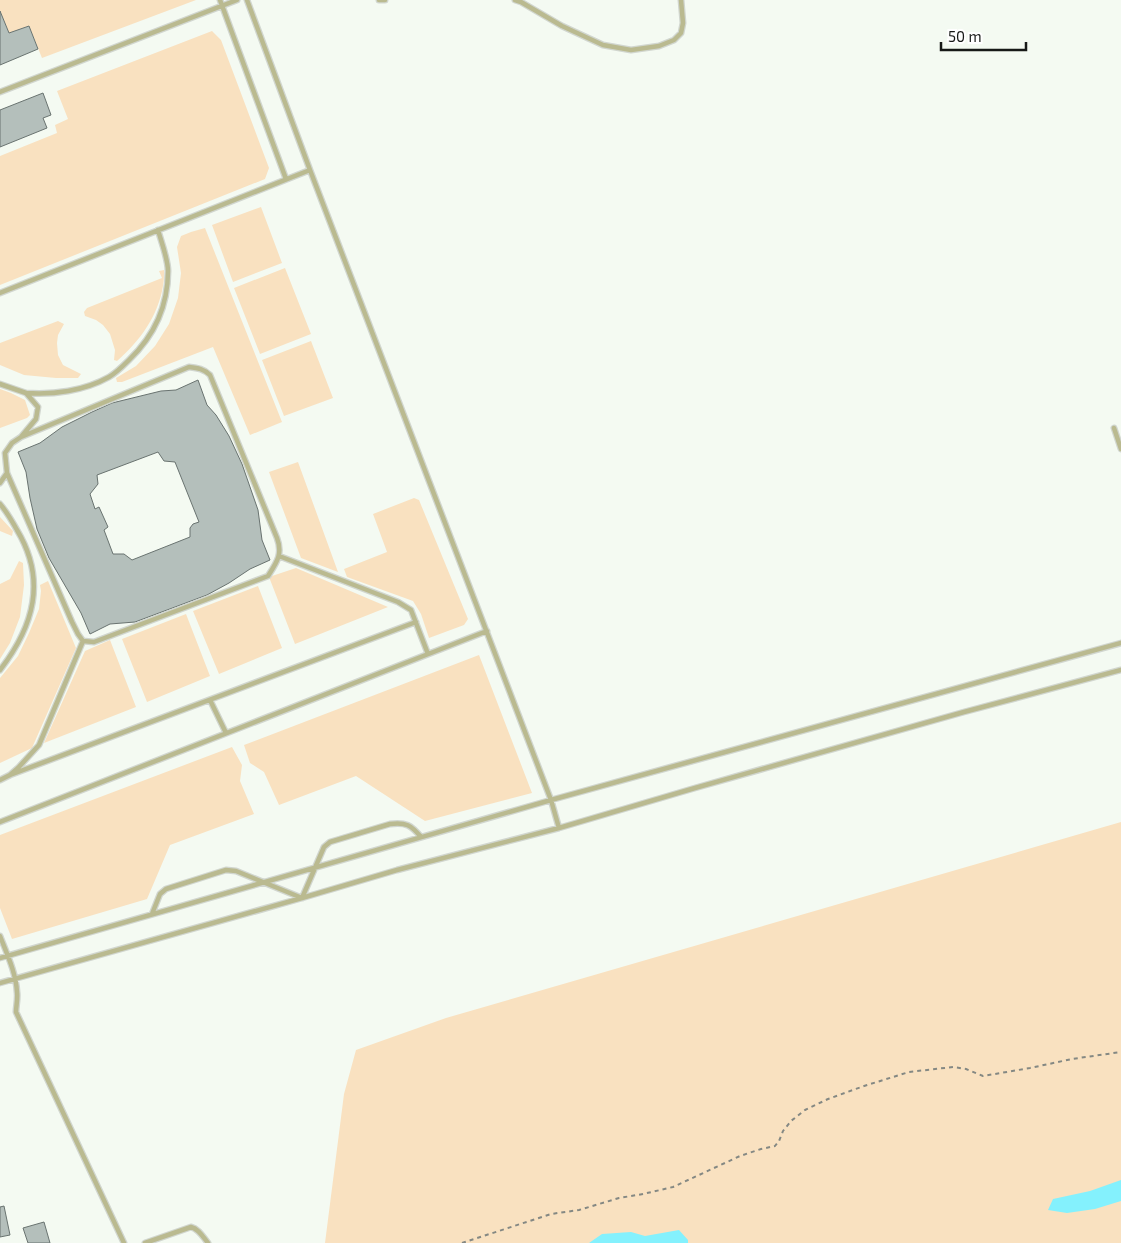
<svg xmlns="http://www.w3.org/2000/svg" width="1121" height="1243" font-family="'Exo 2',sans-serif">
	<rect width="100%" height="100%" fill="#f4faf2"/>
	<path fill="#f9e1c0" d="M0 0H196L42 58 29 26 9 33 5 23 0 25Z
		M212 31 221 40 269 168 265 179 0 285V156L57 133 55 125 68 119 57 91Z
		M261 207 282 263 233 282 212 225Z
		M205 228 282 422 250 435 213 347 122 382H117L116 378 136 366 155 346 169 324 178 298 181 273 177 247 181 236 191 232Z
		M285 268 311 334 260 354 234 288Z
		M164 270C164 275 164 281 163 286 158 316 140 341 117 361L114 360 115 350 110 334 103 325 96 320 85 316 84 312 87 308 162 278 159 271Z
		M58 321 64 324 58 335 57 343 58 355 63 365 81 374 78 378H56L24 375 0 365V343Z
		M311 341 333 398 284 416 262 360Z
		M0 389 11 393 25 400 30 415 27 418 0 428Z
		M298 462 338 572 301 558 269 472Z
		M414 498 419 500 468 619 464 625 429 638 421 614 413 601 347 577 344 569 387 552 373 514Z
		M0 517 13 531 12 536 0 531Z
		M19 561 23 563 24 585 20 617 10 643 0 659V584L10 579Z
		M296 568 388 607 295 644 269 577Z
		M48 581 76 648 32 748 0 763V678L18 656 29 633 39 609 41 591 40 585Z
		M258 586 282 648 219 674 193 611Z
		M186 614 210 676 147 702 122 639Z
		M110 640 136 707 44 743 85 651Z
		M479 655 532 793 425 821 356 776 279 805 264 772 250 763 244 745Z
		M232 747 242 765 240 781 254 814 170 845 147 899 12 939 0 908V835Z
		M1121 822V1243H325L344 1094 356 1050 446 1018Z"/>
	<path fill="#84f1fd" d="M1121 1180V1201L1095 1209 1067 1213 1048 1210 1053 1199 1090 1191Z
		M679 1230 688 1240V1243H589L602 1234 631 1232 645 1236Z"/>
	<path fill="#b4bfbb" stroke="#697370" fill-rule="evenodd" d="M0 11 9 33 29 26 38 49 0 65Z
		M43 93 51 115 43 118 47 128 0 147V110Z
		M198 380 207 405 216 415 229 436 242 464 258 510 262 540 270 560 250 569 229 583 207 595 135 622 110 624 90 634 81 613 49 558 37 529 30 498 26 472 18 452 40 443 62 427 92 412 112 403 161 391 176 390ZM158 452 164 461 175 462 199 522 193 524 190 528V537L132 560 124 554H113L104 530 108 527 99 507 95 509 90 494 98 484 97 475Z
		M4 1206 10 1235 0 1237V1207Z
		M44 1222 50 1243H28L23 1228Z"/>
	<g fill="none" stroke-linecap="round" stroke-linejoin="round">
		<defs>
			<path id="service" d="M220 0 286 179
				M247 0 310 170
				M379 0H385
				M515 0 521 2 562 26 603 45 631 50 659 46 674 40 681 33 683 23 681 0
				M0 92 237 0
				M0 293 310 170 551 800 559 828
				M0 384 26 393
				M1114 428 1121 449
				M21 437 189 367C198 368 204 369 210 375L277 538C283 554 277 562 268 576L94 642 83 641 78 634 72 622 7 473 5 453 12 443 21 437 36 419 38 407 26 393C53 395 84 391 109 377 116 373 123 366 129 360 154 336 168 306 168 271 168 259 161 241 158 230
				M0 483 7 473
				M0 504C7 512 12 521 17 530 47 580 34 626 0 670
				M279 556 398 602 411 610 428 654
				M210 700 226 733
				M10 775 416 622
				M0 780 10 775 18 768 39 745 83 641
				M0 822 487 631
				M152 914 160 894 166 889 226 870 236 871 302 898 324 847 330 842 390 824C406 822 411 825 421 837
				M0 936C7 954 16 973 17 992 18 999 16 1006 16 1012L124 1243
				M0 958 551 800 1121 643
				M0 983 302 898 397 870 559 828 695 788 964 712 1121 670
				M145 1243 191 1227C199 1229 203 1237 208 1243"/>
		</defs>
		<use href="#service" stroke="#d1d6cf" stroke-width="7"/>
		<path stroke="#848883" stroke-width="2" stroke-dasharray="4 4" stroke-linecap="butt" d="M462 1243 551 1214 579 1210 619 1198 643 1194 673 1187 740 1156 761 1149 775 1146 779 1141 783 1131 791 1121 805 1110 828 1099 864 1086 909 1072 953 1067 966 1069 983 1076 1030 1068 1072 1059 1121 1052"/>
		<use href="#service" stroke="#baba90" stroke-width="4.5"/>
	</g>
	<path d="M941 42v8h85v-8" fill="none" stroke="#171917" stroke-width="2.5"/>
	<text x="948" y="42" font-size="15" fill="#171917" stroke="#ffffff" stroke-width="4" paint-order="stroke">50 m</text>
</svg>
